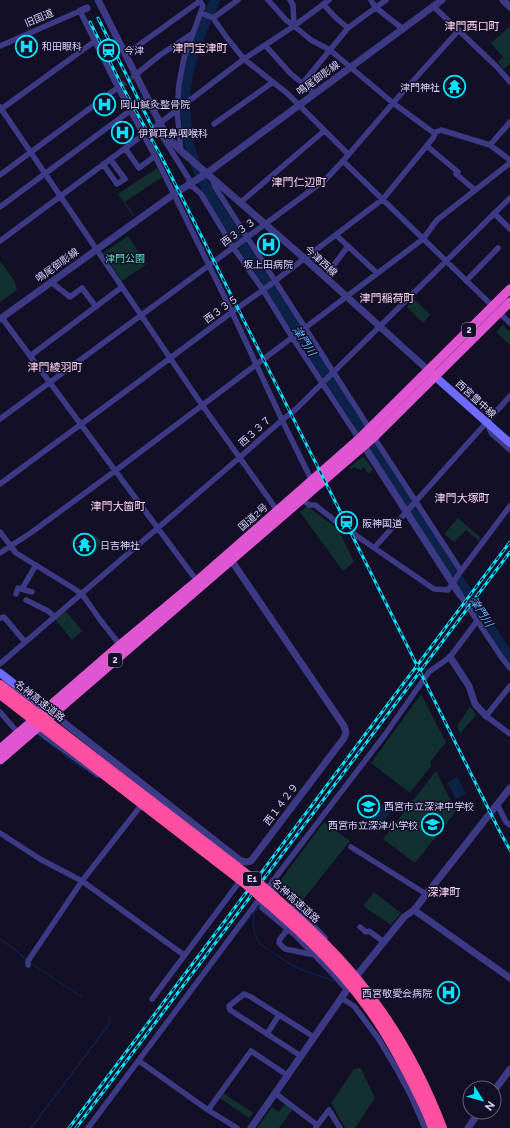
<svg xmlns="http://www.w3.org/2000/svg" width="510" height="1128" font-family="Raleway,'Noto Sans JP',sans-serif">
	<rect width="100%" height="100%" fill="#130f26"/>
	<path fill="#12302f" d="M510 26V63L504 69 498 62 503 57 491 43Z
		M157 168 162 177 125 202 134 215 133 216 118 194Z
		M128 236 147 264 122 281 103 253Z
		M0 261 14 280 17 290 0 302Z
		M414 299 430 315 423 323 407 307Z
		M503 325 510 332V345L496 332Z
		M362 457 365 458 373 470 369 473H368L364 467 361 470 354 467 351 470 350 467Z
		M307 506 338 529 354 562 343 571 300 512Z
		M458 518 481 538 479 541 466 530 454 542 444 534Z
		M80 534 88 539 91 536C95 535 99 537 101 542L94 554 89 557 73 547 71 541 76 535Z
		M66 611 82 631 72 640 55 619Z
		M421 694 446 742 430 762 431 766 410 793 371 763Z
		M470 706 476 715 460 734 457 726Z
		M436 771 456 811 415 863 383 839Z
		M324 822 350 841 299 905 277 885Z
		M374 892 401 913 391 925 363 906Z
		M361 1068 375 1098 355 1128H345L331 1103 354 1069Z
		M223 1093 253 1113 249 1118 220 1098Z
		M285 1104 293 1109 279 1128H257L272 1107 279 1112Z"/>
	<path fill="#0c2248" d="M457 777 466 794 456 799 447 782Z
		M383 804 392 810 380 826 371 819Z"/>
	<g fill="none" stroke-linecap="round" stroke-linejoin="round">
		<path stroke="#0c2248" stroke-width="1.5" d="M37 738H42L84 770
			M260 905 254 913 253 923 255 935 260 944 287 962 300 969 334 981
			M0 939 16 950 22 956 26 959
			M31 963 82 997
			M31 1128 110 1023 109 1015"/>
		<path stroke="#0c2248" stroke-width="10" d="M215 0C202 28 190 57 186 87 184 101 186 114 187 127 188 137 189 148 193 157 199 177 210 195 221 212L500 643 510 657"/>
		<path stroke="#312d47" stroke-width="5.5" stroke-dasharray="5.5 3" stroke-linecap="butt" d="M121 86 133 76
			M147 132 156 126"/>
		<path stroke="#3d3a85" stroke-width="5.5" d="M238 0 213 18 227 38 244 59 288 94 348 154
			M268 0 286 20 294 26 311 40 330 50 393 103 434 133 441 130 490 145 510 160
			M290 0 293 5 294 26
			M371 0 375 7 403 29
			M323 4 335 17 348 28
			M433 6 497 67 510 82
			M201 13 213 18
			M265 45 290 73 314 93
			M0 46 80 11 118 88 155 156 232 312 282 420 312 481
			M125 55 200 1
			M134 76 160 55 193 33
			M302 84 348 28 386 0
			M0 107 202 405 277 510
			M0 110 95 41
			M214 124 273 82
			M156 126 244 59 294 26 329 0
			M165 132 162 134V136L189 179V184
			M490 145 510 122
			M427 146 458 172 456 174 475 190
			M125 148 139 168 155 156
			M181 151 177 110 179 84 184 58 203 6 199 0
			M343 161 510 323
			M103 164 117 184 125 179 110 159
			M0 175 120 86
			M212 178 215 187 366 423 377 442 461 571
			M188 185 193 187 201 194 233 247 263 290 292 337 359 439
			M241 202 324 131
			M0 207 131 110
			M494 213 510 229
			M336 235 377 273
			M0 241 147 132
			M325 277 348 246
			M466 281 498 248
			M51 282 70 297 82 288 96 307
			M2 318 197 581
			M30 356 122 287
			M0 419 325 180 343 161 393 103 459 30
			M488 426 492 434 510 450
			M0 484 122 394 232 312 263 290 383 199 433 138 436 132
			M302 499 309 505H315L338 523 434 589 448 590 461 571 510 506
			M0 532 16 553 73 588 82 594 101 621 120 645
			M375 547 510 396
			M0 553 32 532 115 471 423 239 437 220 510 163
			M22 589 36 565
			M16 594 18 588 32 592
			M460 595 502 658 510 668
			M26 600 48 611 55 617
			M0 618 4 617 25 642
			M0 664 239 458 282 420 295 410 510 198
			M510 686 486 716 510 734
			M0 712 19 734
			M35 729 98 775
			M497 804 506 822 510 825
			M0 833 40 859 82 881 184 955
			M351 847 426 894
			M277 893 269 886 384 736 429 672 450 657 477 621
			M266 902 262 908 296 936 330 971 347 990
			M292 906 309 921 325 938
			M360 927 366 932 369 931 384 942
			M288 929 280 939 279 943 285 949 315 955
			M28 965V961L82 881 143 803
			M341 998 354 1006 378 1038 396 1068 411 1096 425 1128
			M152 999 240 881 238 880
			M267 1034 279 1015
			M301 1056 230 1010 229 1006 244 994 251 997 314 1037
			M139 1061 208 1110 237 1128
			M275 1093 317 1125
			M208 1110 251 1051 287 1075
			M316 1127 329 1110 340 1128
			M88 1128 258 901 264 905"/>
		<path stroke="#3d3a85" stroke-width="7" d="M98 0 160 123 166 135 181 151 304 258 428 370
			M503 0 510 7
			M80 11 87 8
			M0 319 174 194 207 173 442 0
			M362 443 460 595
			M450 657 469 686 475 704 486 716
			M53 714 241 861 246 862 251 861 344 738 346 733 344 726 229 557
			M414 910 510 978
			M494 1091 510 1069
			M251 1128 358 974 404 917 414 910 510 788
			M468 1128 479 1112"/>
		<path stroke="#6f6bff" stroke-width="8" d="M430 372 510 443
			M0 673 52 713"/>
		<path stroke="#e055d1" stroke-width="9" d="M0 749 120 645 197 581 359 439 510 289
			M0 760 374 437 510 302"/>
		<defs>
			<path id="rail" d="M98 18 155 133
				M90 22 123 88 162 158 346 523 499 830 510 850
				M69 1128 510 542
				M76 1128 510 552"/>
		</defs>
		<use href="#rail" stroke="#00e5ff" stroke-width="3"/>
		<use href="#rail" stroke="#130f26" stroke-width="1.5" stroke-dasharray="4.5" stroke-linecap="butt"/>
		<path stroke="#ff4fa3" stroke-width="10" d="M0 685 264 888C294 914 322 939 348 969 388 1015 420 1070 442 1128
			M0 694 241 880C288 919 335 960 370 1010 384 1029 395 1049 406 1070 416 1089 426 1108 433 1128"/>
	</g>
	<defs>
		<symbol id="hospital-ring" viewBox="-11 -11 22 22"><circle r="9.5" fill="#130f26" stroke="#00e5ff" stroke-width="1.5"/><path d="M-5-5h3v3.5h4V-5h3V5h-3V1.5h-4V5h-3Z" fill="#00e5ff"/></symbol>
		<symbol id="station-ring" viewBox="-11 -11 22 22"><circle r="9.5" fill="#130f26" stroke="#00e5ff" stroke-width="1.5"/><path d="M-3-6H3Q5-6 5-4V2Q5 4 3 4L4.5 6H3L1.5 4h-3L-3 6H-4.5L-3 4Q-5 4-5 2V-4Q-5-6-3-6ZM-3.5-4v3h7v-3ZM-3.5 1v1.5H-2V1ZM2 1v1.5H3.5V1Z" fill="#00e5ff"/></symbol>
		<symbol id="temple-ring" viewBox="-11 -11 22 22"><circle r="9.5" fill="#130f26" stroke="#00e5ff" stroke-width="1.5"/><path d="M0-6L5-2H3V0L6.5 2.5H4V6H1.5V3h-3V6H-4V2.5H-6.5L-3 0V-2H-5Z" fill="#00e5ff"/></symbol>
		<symbol id="school-ring" viewBox="-11 -11 22 22"><circle r="9.5" fill="#130f26" stroke="#00e5ff" stroke-width="1.5"/><path d="M0-5L7-2L0 1L-7-2ZM-4 1L0 2.5L4 1V4Q0 6-4 4Z" fill="#00e5ff"/></symbol>
	</defs>
	<g fill-rule="evenodd">
		<use href="#hospital-ring" x="14" y="34" width="25" height="25"/>
		<use href="#station-ring" x="96" y="38" width="25" height="25"/>
		<use href="#temple-ring" x="442" y="74" width="25" height="25"/>
		<use href="#hospital-ring" x="92" y="92" width="25" height="25"/>
		<use href="#hospital-ring" x="110" y="120" width="25" height="25"/>
		<use href="#hospital-ring" x="256" y="232" width="25" height="25"/>
		<use href="#station-ring" x="334" y="510" width="25" height="25"/>
		<use href="#temple-ring" x="72" y="532" width="25" height="25"/>
		<use href="#school-ring" x="356" y="794" width="25" height="25"/>
		<use href="#school-ring" x="420" y="812" width="25" height="25"/>
		<use href="#hospital-ring" x="436" y="980" width="25" height="25"/>
	</g>
	<g text-anchor="middle" dominant-baseline="central" stroke-width="3" stroke-linejoin="round" paint-order="stroke">
		<g fill="#130f26" stroke="#9e99be" stroke-width="1">
			<rect x="462" y="323" width="14" height="14" rx="3"/>
			<rect x="108" y="653" width="14" height="14" rx="3"/>
			<rect x="243" y="872" width="18" height="14" rx="3"/>
		</g>
		<g font-size="9" font-weight="bold" fill="#d9d4ff">
			<text x="469" y="330">2</text>
			<text x="115" y="660">2</text>
			<text x="252" y="879">E1</text>
		</g>
		<g font-size="10" fill="#d9d4ff" stroke="#130f26">
			<text transform="translate(39 18) rotate(-23)">旧国道</text>
			<text transform="translate(318 78) rotate(-36)">鳴尾御影線</text>
			<text transform="translate(238 232) rotate(-36)">西３３３</text>
			<text transform="translate(321 261) rotate(42)">今津西線</text>
			<text transform="translate(57 265) rotate(-36)">鳴尾御影線</text>
			<text transform="translate(221 309) rotate(-36)">西３３５</text>
			<text transform="translate(476 399) rotate(42)">西宮豊中線</text>
			<text transform="translate(255 431) rotate(-42)">西３３７</text>
			<text transform="translate(253 517) rotate(-41)">国道2号</text>
			<text transform="translate(40 701) rotate(38)">名神高速道路</text>
			<text transform="translate(281 804) rotate(-53)">西１４２９</text>
			<text transform="translate(296 901) rotate(42)">名神高速道路</text>
		</g>
		<g font-size="10" fill="#d9d4ff" stroke="#130f26" text-anchor="start">
			<text x="42" y="46">和田眼科</text>
			<text x="124" y="50">今津</text>
			<text x="440" y="87" text-anchor="end">津門神社</text>
			<text x="120" y="104">岡山鍼灸整骨院</text>
			<text x="138" y="133">伊賀耳鼻咽喉科</text>
			<text x="268" y="264" text-anchor="middle">坂上田病院</text>
			<text x="362" y="523">阪神国道</text>
			<text x="100" y="545">日吉神社</text>
			<text x="384" y="806">西宮市立深津中学校</text>
			<text x="418" y="825" text-anchor="end">西宮市立深津小学校</text>
			<text x="432" y="993" text-anchor="end">西宮敬愛会病院</text>
		</g>
		<g font-size="10" fill="#5fe0c0" stroke="#130f26">
			<text x="125" y="258">津門公園</text>
		</g>
		<g font-size="11" fill="#ffd6f0" stroke="#130f26">
			<text x="472" y="26">津門西口町</text>
			<text x="200" y="48">津門宝津町</text>
			<text x="299" y="182">津門仁辺町</text>
			<text x="387" y="298">津門稲荷町</text>
			<text x="55" y="367">津門綾羽町</text>
			<text x="462" y="498">津門大塚町</text>
			<text x="118" y="506">津門大箇町</text>
			<text x="444" y="892">深津町</text>
		</g>
		<g font-size="11" font-style="italic" fill="#62b6ff" stroke="#130f26">
			<text transform="translate(304 341) rotate(57)">津門川</text>
			<text transform="translate(481 612) rotate(57)">津門川</text>
		</g>
	</g>
	<g transform="translate(482 1100) rotate(127)"><circle r="19" fill="#130f26" stroke="#625e7d"/>
	<path d="M0-3L7 15L0 10L-7 15Z" fill="#00e5ff"/>
	<text y="-6" font-size="11" font-weight="bold" text-anchor="middle" fill="#d9d4ff">N</text>
	</g>
</svg>
